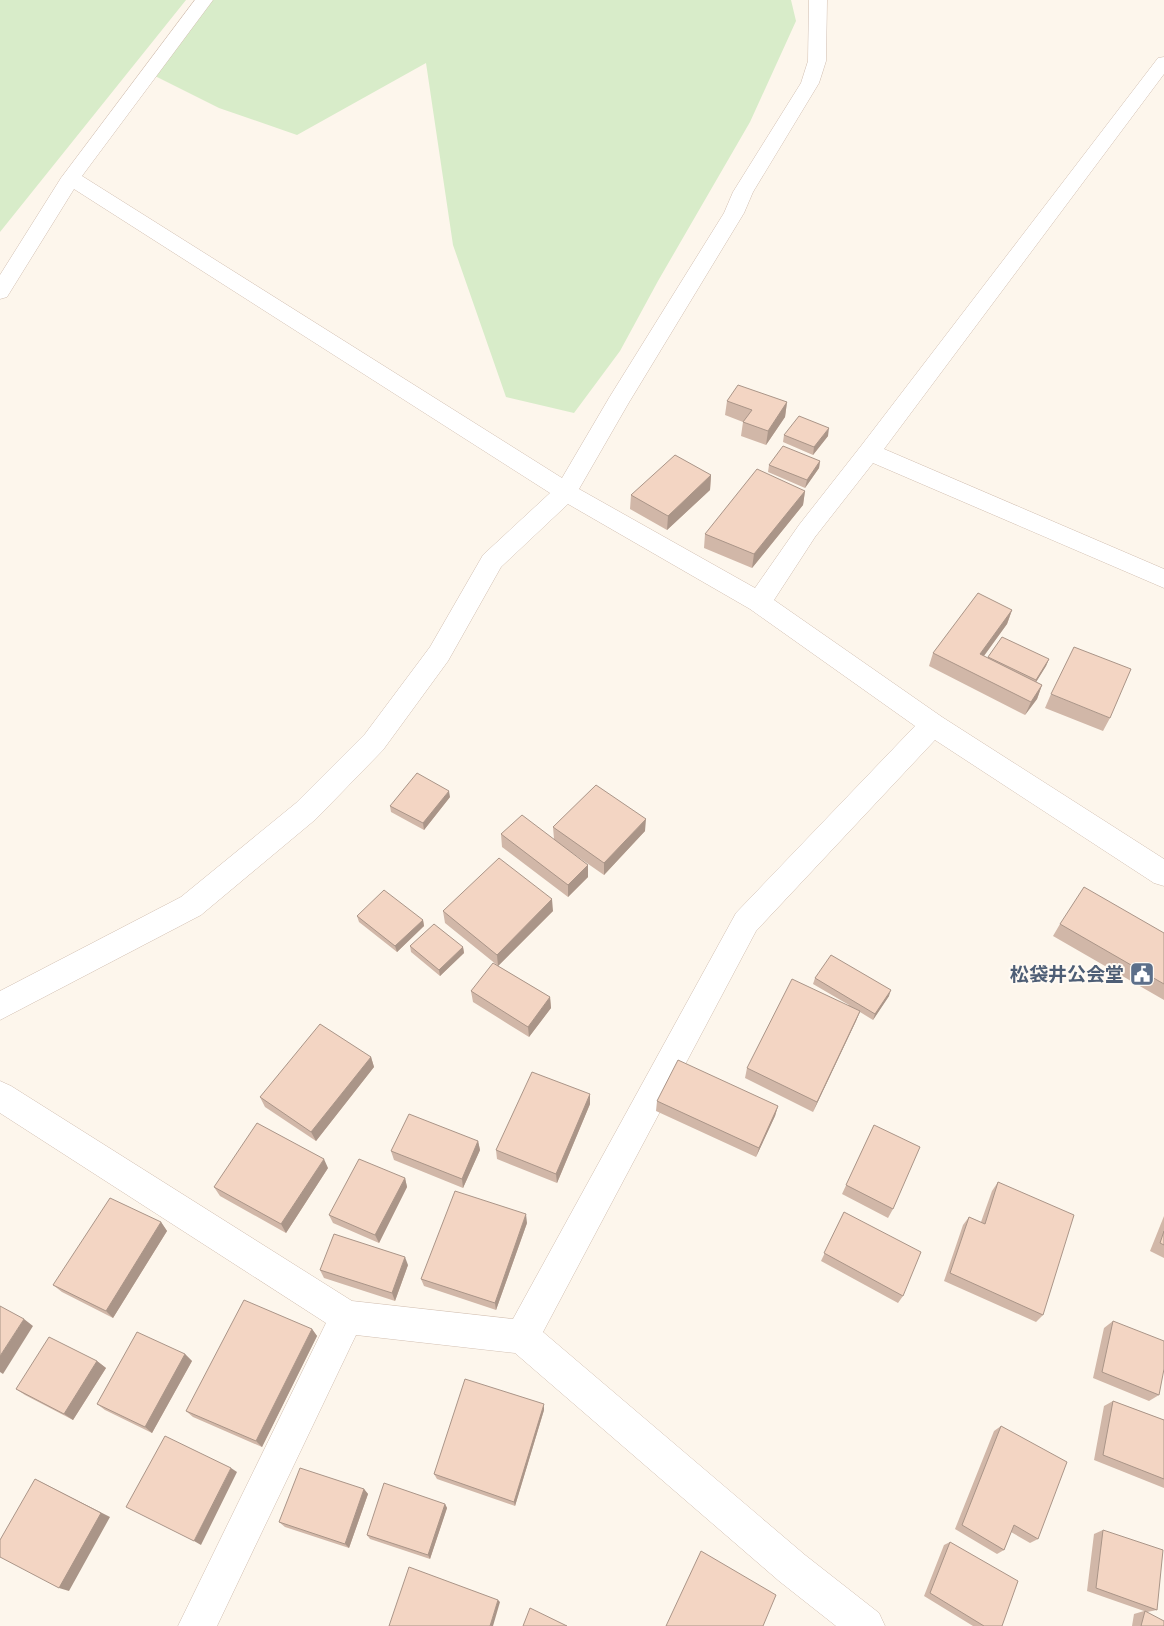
<svg xmlns="http://www.w3.org/2000/svg" width="1164" height="1626" font-family="Figtree,'Noto Sans JP',sans-serif">
	<rect width="100%" height="100%" fill="#fdf6ec"/>
	<path fill="#d8ecc9" d="M0 0H186L0 232Z
		M204 0H791L796 21 750 122 658 281 620 351 574 413 506 397 453 245 426 63 297 135 219 108 149 73Z"/>
	<g fill="none" stroke-linecap="round" stroke-linejoin="round">
		<defs>
			<path id="street" d="M195 0H213L82 176 562 478 609 398 724 213 733 192 801 83 808 61 809 0H827L826 61 819 83 753 192 744 213 628 404 579 489 755 588 799 525 861 446 1158 58 1164 57V74L884 449 1164 569V588L873 463 815 537 774 600 942 717 1164 859V886L1154 883 935 740 756 931 543 1332 805 1555 879 1613 885 1626H836L779 1581 515 1353 356 1335 217 1626H178L326 1323 0 1113V1081L11 1086 352 1301 513 1319 736 913 915 726 750 609 568 504 501 567 448 661 383 750 316 819 201 915 0 1020V991L181 897 296 803 365 734 430 647 483 555 550 493 74 189 7 297 0 299V275L61 178Z"/>
		</defs>
		<use href="#street" stroke="#d1beb0" stroke-width="1"/>
		<use href="#street" fill="#fff" fill-rule="evenodd"/>
	</g>
	<path fill="#d1b7a8" d="M727 401 787 402 785 417 766 445 741 436 743 422 725 415Z
		M784 435 828 436 813 455 783 442Z
		M820 461 819 468 805 488 768 472 769 465Z
		M711 475 710 490 667 530 630 509 631 495Z
		M805 491 803 505 752 568 704 548 705 534Z
		M1012 610 1007 624 984 656 988 658V657L1049 659 1046 666 1036 682 1042 685 1037 699 1025 715 929 666 933 653Z
		M1051 694 1110 718 1103 731 1045 708Z
		M450 797 424 830 391 812 390 806Z
		M553 827 645 831 604 875 568 850 588 865V877L568 897 502 847 501 834 554 839Z
		M443 911H553L498 966 550 997 551 1008 529 1037 473 1002 471 991 497 965 445 923Z
		M357 916 423 920 424 926 397 952 359 922Z
		M1060 924 1164 933V1000L1053 936Z
		M410 946 463 947 464 953 440 976 411 952Z
		M815 978 889 996 873 1020 860 1012 856 1021 813 1112 745 1078 747 1068 849 1005 813 984Z
		M371 1057 374 1067 316 1141 265 1107 260 1097Z
		M590 1094V1104L557 1183 497 1159 496 1150Z
		M657 1101 778 1106 775 1116 756 1157 656 1111Z
		M874 1125 893 1209 888 1218 842 1194Z
		M478 1141 480 1150 463 1188 394 1160 391 1151Z
		M328 1168 286 1233 220 1196 214 1187Z
		M405 1178 407 1187 379 1243 333 1223 329 1215Z
		M998 1182 1043 1315 1036 1322 944 1281 963 1225 969 1217 981 1222 992 1191Z
		M844 1212 903 1296 898 1303 821 1261Z
		M1164 1216V1258L1150 1251Z
		M161 1222 167 1231 113 1318 62 1292 53 1285Z
		M527 1223 496 1310 424 1286 421 1279Z
		M408 1265 395 1301 324 1278 320 1270Z
		M1113 1321 1159 1395 1149 1401 1093 1378 1104 1328Z
		M312 1329 317 1336 262 1447 193 1417 186 1411Z
		M185 1354 192 1361 152 1433 105 1410 97 1404Z
		M97 1361 106 1368 73 1420 25 1395 16 1389Z
		M1113 1401 1164 1420V1488L1094 1460 1104 1406Z
		M544 1410 515 1506 437 1479 434 1474Z
		M1001 1426 1038 1539 1030 1543 1011 1532 1004 1550 997 1554 955 1529 994 1431Z
		M364 1489 368 1494 349 1548 285 1527 279 1522Z
		M445 1504 447 1508 430 1559 370 1539 367 1535Z
		M1103 1530 1157 1610 1147 1612 1164 1626H1132L1134 1614 1144 1611 1087 1591 1094 1534Z
		M950 1542 1002 1626H973L924 1596 944 1545Z"/>
	<path fill="#aa9588" d="M787 402 785 417 766 445 768 431Z
		M829 428 828 436 813 455 814 447Z
		M820 461 819 468 805 488 807 480Z
		M711 475 710 490 667 530 668 516Z
		M805 491 803 505 752 568 754 554Z
		M1012 610 1007 624 975 668 980 654Z
		M1049 659 1046 666 1033 687 1036 680Z
		M1042 685 1037 699 1025 715 1031 702Z
		M449 791 450 797 424 830 423 823Z
		M646 819 645 831 604 875V863Z
		M588 865V877L568 897V885Z
		M552 899 553 911 498 966 497 955Z
		M423 920 424 926 397 952 395 946Z
		M463 947 464 953 440 976 439 970Z
		M891 990 889 996 873 1020 875 1014Z
		M550 997 551 1008 529 1037 528 1027Z
		M860 1011 856 1021 813 1112 817 1102Z
		M371 1057 374 1067 316 1141 311 1132Z
		M590 1094V1104L557 1183 556 1174Z
		M778 1106 775 1116 756 1157 759 1148Z
		M478 1141 480 1150 463 1188 462 1179Z
		M324 1159 328 1168 286 1233 281 1224Z
		M405 1178 407 1187 379 1243 375 1235Z
		M526 1214 527 1223 496 1310 495 1303Z
		M161 1222 167 1231 113 1318 106 1311Z
		M405 1257 408 1265 395 1301 392 1293Z
		M24 1319 33 1326 3 1374 0 1372V1356Z
		M312 1329 317 1336 262 1447 256 1441Z
		M185 1354 192 1361 152 1433 145 1427Z
		M97 1361 106 1368 73 1420 64 1414Z
		M544 1404V1410L515 1506 514 1502Z
		M231 1468 237 1472 201 1545 194 1541Z
		M35 1479 110 1517 69 1591 59 1588Z
		M364 1489 368 1494 349 1548 345 1544Z
		M445 1504 447 1508 430 1559 428 1555Z
		M498 1600 500 1602 493 1626H490Z"/>
	<path fill="#f3d5c3" stroke="#aa9588" d="M738 385 787 402 768 431 743 422 752 410 727 401Z
		M799 416 829 428 814 447 784 435Z
		M783 446 820 461 807 480 769 465Z
		M675 455 711 475 668 516 631 495Z
		M757 469 805 491 754 554 705 534Z
		M978 593 1012 610 980 654 1042 685 1031 702 933 653Z
		M1002 637 1049 659 1036 680 988 657Z
		M1074 647 1131 669 1110 718 1051 694Z
		M417 773 449 791 423 823 390 806Z
		M596 785 646 819 604 863 553 827Z
		M522 815 588 865 568 885 501 834Z
		M499 858 552 899 497 955 443 911Z
		M1084 887 1164 933V984L1060 924Z
		M384 890 423 920 395 946 357 916Z
		M434 924 463 947 439 970 410 946Z
		M831 955 891 990 875 1014 815 978Z
		M493 963 550 997 528 1027 471 991Z
		M792 979 860 1011 817 1102 747 1068Z
		M320 1024 371 1057 311 1132 260 1097Z
		M678 1060 778 1106 759 1148 657 1101Z
		M532 1072 590 1094 556 1174 496 1150Z
		M409 1114 478 1141 462 1179 391 1151Z
		M257 1123 324 1159 281 1224 214 1187Z
		M874 1125 920 1147 893 1209 846 1185Z
		M359 1159 405 1178 375 1235 329 1215Z
		M998 1182 1074 1215 1043 1315 950 1273 969 1217 985 1224Z
		M455 1191 526 1214 495 1303 421 1279Z
		M110 1198 161 1222 106 1311 53 1285Z
		M844 1212 921 1252 903 1296 824 1253Z
		M1164 1231V1245L1160 1243Z
		M334 1234 405 1257 392 1293 320 1270Z
		M244 1300 312 1329 256 1441 186 1411Z
		M0 1306 24 1319 0 1356Z
		M1113 1321 1164 1341V1369L1159 1395 1102 1372Z
		M137 1332 185 1354 145 1427 97 1404Z
		M49 1337 97 1361 64 1414 16 1389Z
		M465 1379 544 1404 514 1502 434 1474Z
		M1113 1401 1164 1420V1479L1103 1455Z
		M1001 1426 1067 1462 1038 1539 1014 1525 1004 1550 962 1525Z
		M165 1436 231 1468 194 1541 126 1507Z
		M300 1468 364 1489 345 1544 279 1522Z
		M35 1479 101 1513 59 1588 0 1557V1540Z
		M384 1483 445 1504 428 1555 367 1535Z
		M1103 1530 1163 1550 1157 1610 1096 1588Z
		M950 1542 1018 1581 1002 1626H984L930 1593Z
		M701 1551 776 1595 763 1626H666Z
		M409 1567 498 1600 490 1626H389Z
		M530 1608 567 1626H523Z
		M1145 1611 1164 1621V1626H1141Z"/>
	<defs>
		<symbol id="civic-square" viewBox="-11 -11 22 22"><rect x="-9" y="-9" width="18" height="18" rx="4" fill="#5c6f8a" stroke="#fffaf3"/><path d="M-.6-6.5H3V-4.5H.6V-3L4-1V1h2V6H-6V1h2V-1L-.6-3ZM-1.2 2.5V6h2.4V2.5Z" fill="#fff"/></symbol>
	</defs>
	<g fill-rule="evenodd">
		<use href="#civic-square" x="1128" y="960" width="28" height="28"/>
	</g>
	<g text-anchor="middle" dominant-baseline="central" stroke-width="4" stroke-linejoin="round" paint-order="stroke">
		<g font-size="19" font-weight="bold" fill="#4e5e75" stroke="#fffaf3" text-anchor="end">
			<text x="1124" y="974">松袋井公会堂</text>
		</g>
	</g>
</svg>
